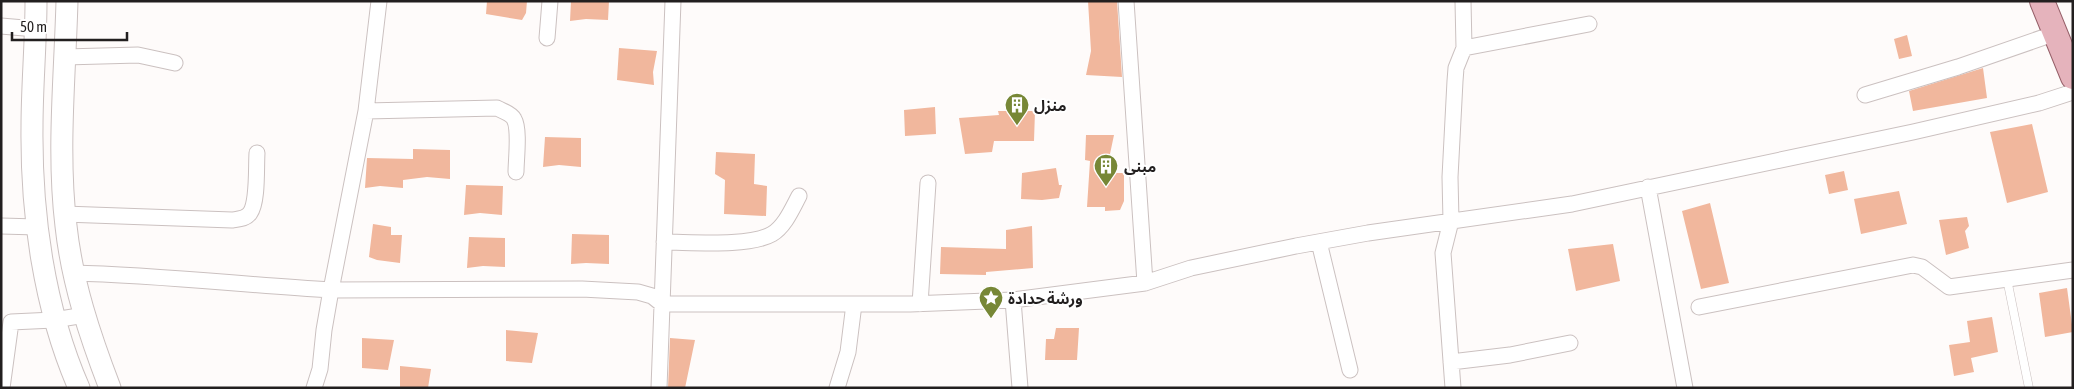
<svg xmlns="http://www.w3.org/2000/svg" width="2074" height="389" font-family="'Asap Condensed','Noto Sans Arabic',sans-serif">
	<rect width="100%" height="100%" fill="#fefbfa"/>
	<path fill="#f1b79d" d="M487 1H527L526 13 522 20 486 14Z
		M571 1H609L608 20 586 19 570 21Z
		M1088 1H1117L1122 77 1086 75 1091 51Z
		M1907 35 1912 56 1899 59 1894 39Z
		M619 48 657 51 653 72 654 85 617 80Z
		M1983 68 1987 98 1913 111 1909 91Z
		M935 107 936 134 905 136 904 110Z
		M998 111H1035L1034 141H994L992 152 965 154 959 118 999 115Z
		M2032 124 2048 192 2007 203 1990 132Z
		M1086 135H1114L1106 173H1124V201L1120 210 1105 211V207H1087L1090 161 1085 160Z
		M545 137 581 138V167L559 165 543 167Z
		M413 149 450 150V179L427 177 403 180V188L380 186 365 188 367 158 413 159Z
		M716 152 755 154 754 184 767 186 766 216 724 214 725 180 715 174Z
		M1056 168 1059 185H1062L1059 198 1042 200 1021 199 1022 173Z
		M1844 171 1848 190 1829 194 1825 175Z
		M466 185 503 186 502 215 480 213 464 215Z
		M1899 191 1907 224 1861 234 1854 199Z
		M1710 203 1729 283 1701 289 1682 211Z
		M1967 217 1969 226 1965 231 1969 248 1946 255 1939 220Z
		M373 224 391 227V235H402L400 263 377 260 369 257Z
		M1032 226 1033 268 986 272V275L940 274 941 247 1006 249V230Z
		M572 234 609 235V264L586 263 571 264Z
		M469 237 505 238V267L483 266 467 268Z
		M1613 244 1620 281 1576 291 1568 249Z
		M2067 288 2073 332 2045 337 2039 293Z
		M1992 317 1998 352 1971 358 1974 372 1954 376 1949 345 1970 342 1967 321Z
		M1056 328H1079L1077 360H1045L1046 339H1054Z
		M506 330 538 333 532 363 506 361Z
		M362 338 394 340 388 370 362 368Z
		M670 338 695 340 685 388H668Z
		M400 366 431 369 428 388H400Z"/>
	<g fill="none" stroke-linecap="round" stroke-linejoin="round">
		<defs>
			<path id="lane" d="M2007 279 2029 388"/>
			<path id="street" d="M1126 1 1145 283
				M1 26 36 29
				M547 38 550 1
				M1464 48 1589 24
				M65 57 138 55 175 63
				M1865 95 1958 67 2056 33
				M366 111 497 108C502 111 511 113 514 119 520 129 516 160 516 172
				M1648 187 1685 388
				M64 214 232 220C238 219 246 219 250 213 258 202 256 168 257 153
				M1 226 37 227
				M664 242C691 242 750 247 772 234 785 226 792 209 799 196
				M1319 242 1350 370
				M73 273C159 275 245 285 331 290L366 111 379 1
				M1013 300 1020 388
				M920 304 928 183
				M1699 307 1913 265 1922 267 1949 287 2073 270
				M1451 362 1510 355 1570 343
				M2 388 11 322 54 320 85 315
				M314 388 320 369 324 330 331 290 582 289 638 292 652 296 662 304H910L1013 300 1145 283 1191 268 1296 246 1368 233 1572 204 1913 132 2039 103 2073 92
				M659 388 673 1
				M837 388 848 352 854 304
				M1453 388 1443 253 1451 221 1450 177 1455 81 1456 68 1464 48 1463 1"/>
			<path id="secondary" d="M36 1C36 43 32 85 32 127 31 214 44 308 79 388
				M67 1C65 76 57 152 66 226 72 282 90 336 110 388"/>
			<path id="primary" d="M2042 1 2073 77"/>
		</defs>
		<use href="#lane" stroke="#cbc1c0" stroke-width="9"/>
		<use href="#street" stroke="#cbc1c0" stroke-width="17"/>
		<use href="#secondary" stroke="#cbc1c0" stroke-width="23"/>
		<use href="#primary" stroke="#955f68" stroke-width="26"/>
		<use href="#lane" stroke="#fff" stroke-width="8"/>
		<use href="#street" stroke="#fff" stroke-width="15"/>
		<use href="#secondary" stroke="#fff" stroke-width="21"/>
		<use href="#primary" stroke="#e5b3bc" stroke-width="24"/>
	</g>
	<defs>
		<symbol id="building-pin" viewBox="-11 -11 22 30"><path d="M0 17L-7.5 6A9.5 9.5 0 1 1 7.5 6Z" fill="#778736" stroke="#fff"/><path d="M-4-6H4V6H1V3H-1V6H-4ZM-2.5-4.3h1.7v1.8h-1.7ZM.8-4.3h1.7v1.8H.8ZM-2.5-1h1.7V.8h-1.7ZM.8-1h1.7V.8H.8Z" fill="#fff"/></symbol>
		<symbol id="sight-pin" viewBox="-11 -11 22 30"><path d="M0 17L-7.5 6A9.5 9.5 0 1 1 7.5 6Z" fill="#778736" stroke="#fff"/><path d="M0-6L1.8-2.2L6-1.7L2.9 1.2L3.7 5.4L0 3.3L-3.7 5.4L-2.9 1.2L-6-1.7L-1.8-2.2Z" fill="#fff"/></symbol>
	</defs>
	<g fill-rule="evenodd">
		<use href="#building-pin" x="1003" y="91" width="28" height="38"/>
		<use href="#building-pin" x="1092" y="152" width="28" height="38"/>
		<use href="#sight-pin" x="977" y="284" width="28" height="38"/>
	</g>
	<g text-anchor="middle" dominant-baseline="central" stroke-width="4" stroke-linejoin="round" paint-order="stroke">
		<g font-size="15" font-weight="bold" fill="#221f1f" stroke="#fff" text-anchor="start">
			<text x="1034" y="105">منزل</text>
			<text x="1124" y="166">مبنى</text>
			<text x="1008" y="298">ورشة حدادة</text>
		</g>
	</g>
	<rect width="2074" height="389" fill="none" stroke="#221f1f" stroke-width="5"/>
	<path d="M12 32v8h115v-8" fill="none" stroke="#221f1f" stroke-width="2.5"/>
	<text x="20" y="32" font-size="15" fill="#221f1f" stroke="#ffffff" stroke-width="4" paint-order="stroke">50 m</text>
</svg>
